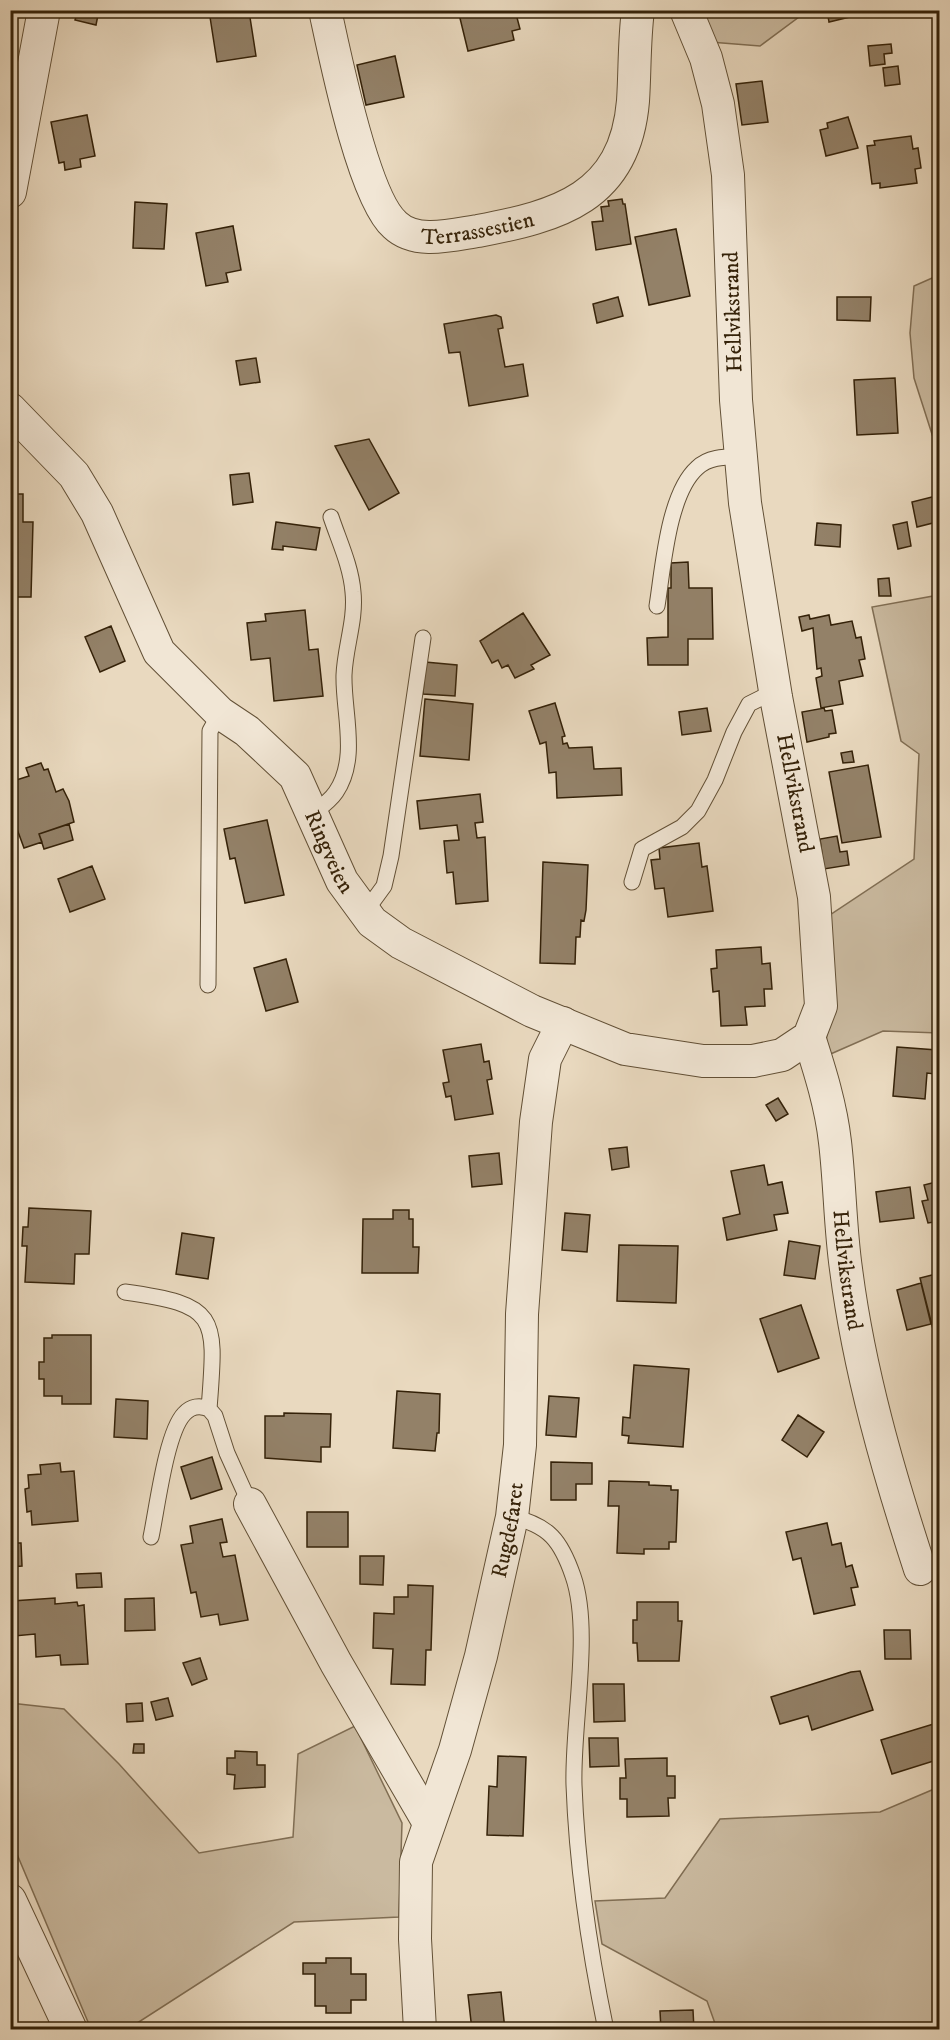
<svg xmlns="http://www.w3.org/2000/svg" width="950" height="2040" font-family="'IM FELL DW Pica',serif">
	<rect width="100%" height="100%" fill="#e9d9bf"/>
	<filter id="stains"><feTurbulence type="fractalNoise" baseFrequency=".00333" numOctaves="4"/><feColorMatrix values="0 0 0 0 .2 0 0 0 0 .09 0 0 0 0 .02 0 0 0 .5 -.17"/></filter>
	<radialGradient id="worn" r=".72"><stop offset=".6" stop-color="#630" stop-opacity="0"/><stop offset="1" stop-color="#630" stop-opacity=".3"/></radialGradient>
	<path fill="#cabaa0" stroke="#806e54" stroke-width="1.5" d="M699 11H807L760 46 710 42Z
		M939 275V456L914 378 910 333 914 286Z
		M939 595V1033L883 1031 826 1056 830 915 914 859 919 754 901 741 872 607Z
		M10 1703 64 1709 119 1764 199 1853 293 1837 298 1754 355 1726 402 1823 399 1917 294 1922 128 2029H91L11 1840Z
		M939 1787V2029H717L707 2001 602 1944 595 1901 665 1898 720 1819 880 1812Z"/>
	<path fill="#938168" stroke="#352209" stroke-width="1.5" d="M78 10H99L96 25 75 20Z
		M458 10H515L520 29 512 31 514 40 468 51Z
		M827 10H871V12L829 22Z
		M249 11 256 56 217 62 210 17Z
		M891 44 892 53 884 54 885 64 870 66 868 46Z
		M395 56 404 97 366 105 357 65Z
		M898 66 900 84 885 86 883 68Z
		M762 81 768 122 742 125 736 84Z
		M87 115 95 156 80 159 81 167 65 170 64 162 59 163 51 122Z
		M848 117 858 148 826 156 820 130 828 128 827 123Z
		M911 136 913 149 918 148 921 168 915 169 917 183 880 188V183L872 184 867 146 875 145 874 141Z
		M622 199 623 204H625L631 244 596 250 592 222 603 221 601 207 609 206 608 201Z
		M135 202 167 204 164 249 133 248Z
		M233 226 241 270 226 273 228 282 206 286 196 233Z
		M676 229 690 296 649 305 635 237Z
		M618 297 623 316 597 323 593 304Z
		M837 297H871L870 321 837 320Z
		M496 315 501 317 503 328 498 329 505 367 523 364 528 396 469 406 460 352 449 353 444 324Z
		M256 358 260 382 240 385 236 361Z
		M895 378 898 433 857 435 854 380Z
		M369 439 399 493 369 510 335 446Z
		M249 473 253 502 233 505 230 475Z
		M10 494H23V522H33L31 597H10Z
		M940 495V533L937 522 917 527 912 502Z
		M276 522 320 528 316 550 283 546V550L272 549Z
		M907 522 911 546 898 549 893 525Z
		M817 523 841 525 840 547 815 545Z
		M688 562 689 588H712L713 639H688V665H648L647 638 668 637V588H671V563Z
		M889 578 891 596H879L878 579Z
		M305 610 309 650 318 649 323 696 274 701 270 658 251 660 247 623 266 621 265 614Z
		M523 613 550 655 531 665 534 669 515 678 508 665 502 668 498 660 492 663 480 641Z
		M809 615 810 619 829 615 831 625 852 621 856 638 861 637 865 659 859 660 863 676 839 681 843 704 821 708 816 678 822 676 821 668 817 669 813 628 802 631 799 617Z
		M111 626 125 661 100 672 85 637Z
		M425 662 457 665 455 696 423 694Z
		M425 699 473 704 469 760 420 756Z
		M555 703 565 736 562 737 563 744 567 743 569 748 592 747 594 769 621 768 622 795 557 798 556 772 549 773 546 742 540 744 529 711Z
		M707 708 711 731 682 735 679 712Z
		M824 708 825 711 832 710 836 733 829 734V737L807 742 802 712Z
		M852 751 854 762 843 763 841 753Z
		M41 763 44 770 48 769 56 792 63 789 69 801 74 822 39 834 42 842 24 848 10 810V805L16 803 10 782 29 776 26 768Z
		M868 765 881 837 842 843 829 772Z
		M480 794 483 822 475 823 477 838 485 837 488 901 456 904 453 872 447 873 444 841 459 840 457 825 420 829 417 801Z
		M267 820 284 895 245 903 235 858 230 859 224 829Z
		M69 824 73 840 44 849 39 834Z
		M837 836 840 852 847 851 849 865 824 869 820 839Z
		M699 843 702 867 707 866 713 911 668 917 664 888 655 889 651 860 660 859 659 848Z
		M543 862 588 865 586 910 584 921 581 920 580 937H576L575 964 540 963Z
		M92 866 105 899 70 912 58 879Z
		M761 947 762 964 770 963 772 989H764L765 1006 745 1007 747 1025 721 1026 719 991 713 992 711 969 717 968 716 950Z
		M286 959 298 1002 266 1011 254 968Z
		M481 1044 484 1062 489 1061 492 1079 487 1080 493 1114 455 1120 451 1096 446 1097 443 1083 449 1082 443 1050Z
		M897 1047 937 1050 935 1074 927 1073 925 1099 893 1096Z
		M778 1098 788 1114 776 1121 766 1105Z
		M627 1147 629 1167 612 1170 609 1149Z
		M499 1153 502 1184 472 1187 469 1156Z
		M764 1165 768 1185 782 1182 788 1213 774 1215 777 1230 727 1240 723 1218 740 1214 731 1171Z
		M940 1181V1238L938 1239 934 1222 928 1223 922 1201 928 1200 924 1185Z
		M910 1187 914 1218 880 1222 876 1192Z
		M29 1208 91 1211 89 1254H75L74 1284 25 1282 27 1246H22L23 1227H28Z
		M393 1210H409V1219H413V1247H419L418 1273H362L363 1219H393Z
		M565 1213 590 1215 587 1252 562 1250Z
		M182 1233 214 1238 208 1279 176 1274Z
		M789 1241 820 1246 815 1279 784 1275Z
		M619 1245 678 1246 676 1303 617 1301Z
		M940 1273V1336L935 1337 920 1278Z
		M921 1283 931 1324 907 1330 897 1290Z
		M801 1305 819 1358 778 1372 760 1319Z
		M52 1335H91V1404H62V1396H44V1379H39V1362H44V1338H52Z
		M634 1365 689 1369 683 1447 628 1443 629 1436 622 1435 623 1417 630 1418Z
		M397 1391 440 1394 439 1433H437L435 1451 393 1448Z
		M549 1396 579 1398 576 1437 546 1435Z
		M116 1399 148 1401 147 1439 114 1437Z
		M284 1413 331 1414 330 1447H321V1462L265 1458V1416H284Z
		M798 1415 824 1432 807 1457 782 1440Z
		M212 1457 222 1489 191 1499 181 1467Z
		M551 1462 592 1463V1484H576V1500H551Z
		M60 1463 61 1472 74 1471 78 1521 32 1525 31 1511 27 1512 25 1489 29 1488 28 1475 41 1474 40 1465Z
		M609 1481 649 1482V1485L671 1486V1490H678L676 1542H669V1549H644V1554L617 1553 619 1506H608Z
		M307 1512H348V1547H307Z
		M222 1519 227 1542 220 1543 223 1557 235 1555 248 1620 220 1625 218 1614 201 1617 196 1592 191 1593 181 1545 193 1543 190 1526Z
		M827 1523 832 1545 841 1543 846 1567 852 1565 858 1587 851 1588 855 1605 814 1614 801 1558 793 1560 786 1532Z
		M10 1543H21L22 1566 10 1567Z
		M360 1556H384L383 1585 360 1584Z
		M101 1573 102 1587 77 1588 76 1574Z
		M408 1585 433 1586 431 1650H426L425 1685 391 1684 393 1649 373 1648 374 1613 394 1614V1597H408Z
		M55 1598V1604L77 1602 78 1606 84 1605 88 1664 61 1665 60 1655 36 1657 35 1634 14 1636 12 1601Z
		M154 1598 155 1630 125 1631V1599Z
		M637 1602H678V1621H682L679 1661H638L637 1643H633V1620H637Z
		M884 1630H910L911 1659H885Z
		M200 1658 207 1679 192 1685 183 1663Z
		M860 1671 873 1710 812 1730 808 1716 780 1724 771 1697 851 1672Z
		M593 1684H624L625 1721 594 1722Z
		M168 1698 173 1716 156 1720 151 1702Z
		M142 1703 143 1721 127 1722 126 1704Z
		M940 1722V1759L892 1774 881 1740Z
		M589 1738H618L619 1766 590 1767Z
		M134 1744H144V1753H133Z
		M235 1751 257 1752V1765H265V1787L234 1789 235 1775 227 1774V1758H235Z
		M498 1756 526 1757 523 1836 487 1835 489 1786 497 1787Z
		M667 1758V1776H675V1798H668L669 1816 627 1817V1799H620V1778H626L625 1759Z
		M326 1958H351V1974H366V2000H351V2013H326V2006H315V1974H303V1963H326Z
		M501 1992 505 2030H472L468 1995Z
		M693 2010 694 2030H661L660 2011Z
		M191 2023 238 2025 237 2030H191Z"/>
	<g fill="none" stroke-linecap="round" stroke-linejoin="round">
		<defs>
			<path id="lane" d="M657 606C663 569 668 494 697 468 709 456 726 457 741 457
				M312 814C320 808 330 801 336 792 359 758 343 712 344 675 345 647 356 620 353 592 351 566 339 541 331 517
				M632 882 642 849 682 827 698 811 715 780 734 732 749 704 763 697H776
				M365 912 384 886 391 856 423 638
				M208 985 210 731 220 713
				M125 1292C220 1305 216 1317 209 1409L215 1416 227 1453 250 1504
				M512 1517C549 1525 561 1541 573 1576 592 1630 572 1725 574 1785 577 1868 589 1948 606 2030
				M151 1537C157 1509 166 1433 184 1414 191 1406 200 1405 209 1409"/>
			<g id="street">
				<path id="s1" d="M325 10C335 56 363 197 395 225 416 245 452 235 478 231 558 216 625 198 633 101 635 71 634 41 638 10"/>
				<path d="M10 192 44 10"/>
				<path id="s2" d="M10 409 74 475 97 513 159 652 220 713 247 731 295 776 342 881 372 922 401 943 532 1011 625 1049 703 1061H753L782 1055 809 1037 821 1006 814 897 776 697 745 503 736 400 728 175 718 104 706 58 686 10"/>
				<path id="s3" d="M809 1037C820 1071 831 1106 835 1142 840 1184 840 1227 846 1269 859 1371 888 1471 920 1569"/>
				<path d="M250 1504 336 1663 429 1823"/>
				<path d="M10 1900 71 2030"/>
				<path id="s4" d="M420 2030 415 1939 416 1862 455 1750 481 1656 512 1517 520 1445 522 1314 536 1122 545 1059 563 1023"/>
			</g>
		</defs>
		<use href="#lane" stroke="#625036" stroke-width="17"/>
		<use href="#street" stroke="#625036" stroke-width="34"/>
		<use href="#lane" stroke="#f1e6d5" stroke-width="15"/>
		<use href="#street" stroke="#f1e6d5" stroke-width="32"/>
	</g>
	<g text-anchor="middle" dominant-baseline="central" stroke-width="5" stroke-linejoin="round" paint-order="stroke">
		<g font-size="22" fill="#352209" stroke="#f1e6d5">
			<text stroke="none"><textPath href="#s1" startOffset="314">Terrassestien</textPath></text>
			<text transform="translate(733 312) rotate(-92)">Hellvikstrand</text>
			<text transform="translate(795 793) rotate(79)">Hellvikstrand</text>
			<text stroke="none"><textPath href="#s2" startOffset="556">Ringveien</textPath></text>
			<text stroke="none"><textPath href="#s3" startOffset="237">Hellvikstrand</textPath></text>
			<text stroke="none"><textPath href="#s4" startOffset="513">Rugdefaret</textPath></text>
		</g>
	</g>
	<rect width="950" height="2040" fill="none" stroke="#e9d9bf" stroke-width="36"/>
	<rect x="12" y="12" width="926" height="2016" fill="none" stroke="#352209" stroke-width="3"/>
	<rect x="18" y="18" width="914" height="2004" fill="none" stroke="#352209" stroke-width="1.5"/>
	<rect width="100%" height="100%" filter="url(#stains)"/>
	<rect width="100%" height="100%" fill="url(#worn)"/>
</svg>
